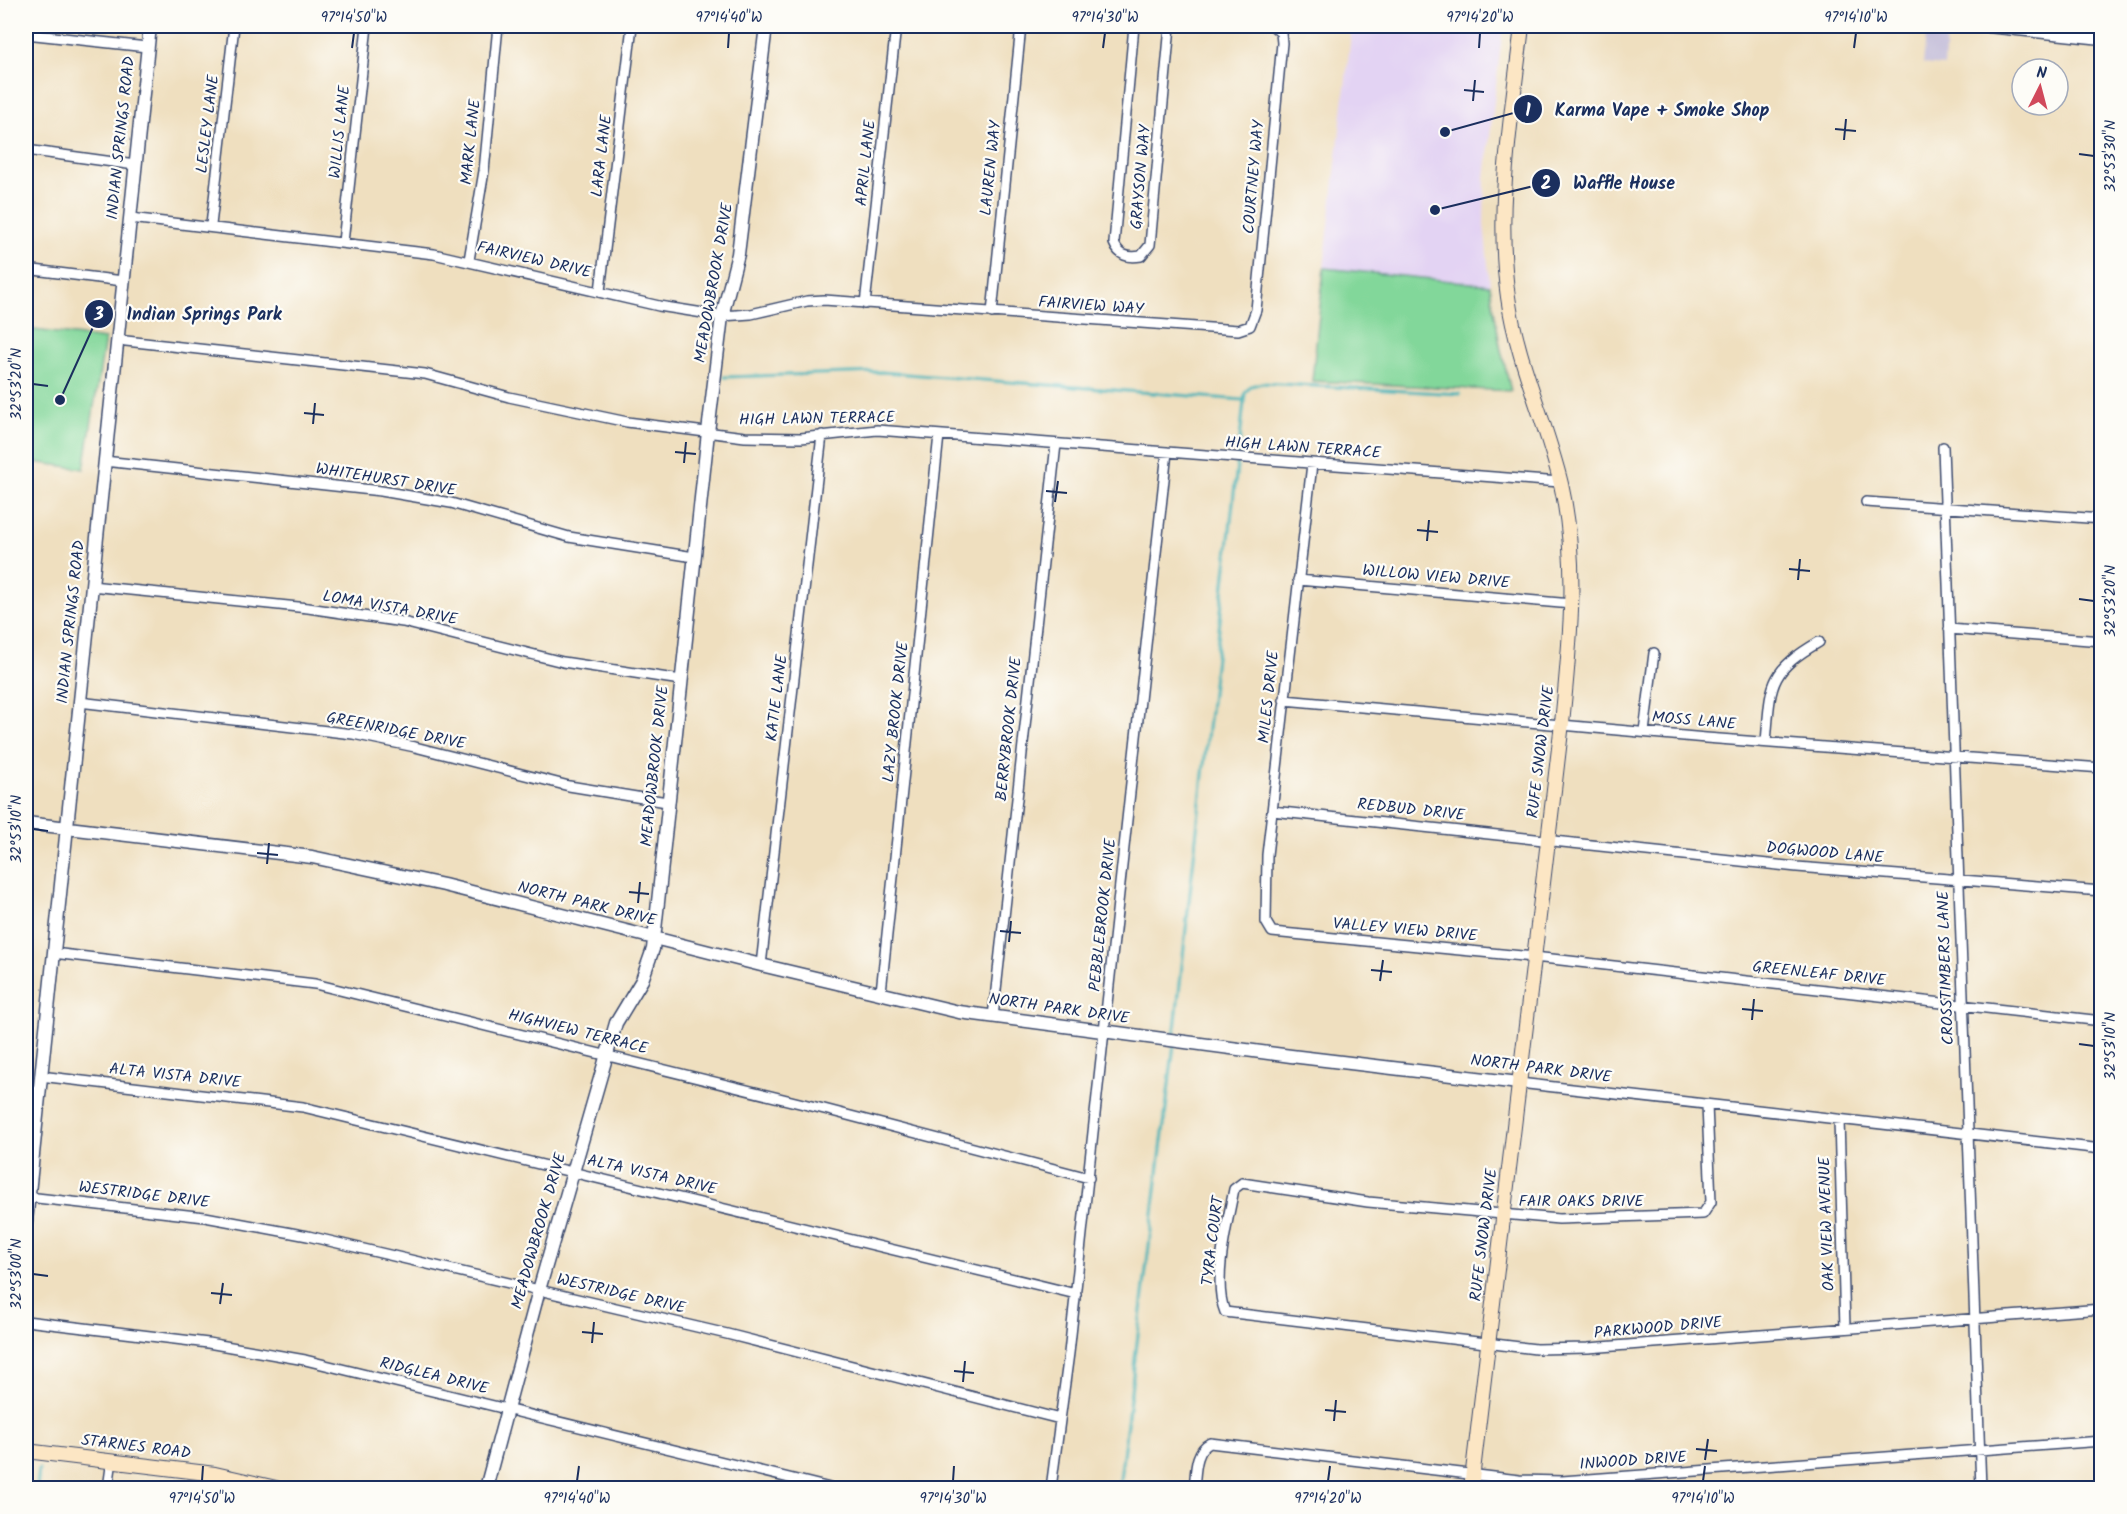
<svg xmlns="http://www.w3.org/2000/svg" width="2127" height="1514" font-family="Kalam,sans-serif">
	<rect width="100%" height="100%" fill="#fdfcf7"/>
	<filter id="ink" filterUnits="userSpaceOnUse"><feTurbulence type="fractalNoise" baseFrequency=".0167" numOctaves="2"/><feDisplacementMap in="SourceGraphic" scale="12" xChannelSelector="R" yChannelSelector="G"/><feConvolveMatrix kernelMatrix="1 2 1 2 8 2 1 2 1" color-interpolation-filters="sRGB"/></filter>
	<filter id="wash" filterUnits="userSpaceOnUse"><feTurbulence type="fractalNoise" baseFrequency=".008" numOctaves="4" result="noise"/><feDisplacementMap in="SourceGraphic" scale="24" xChannelSelector="R" yChannelSelector="G"/><feGaussianBlur stdDeviation="1.35" result="paint"/><feColorMatrix in="noise" values="0 0 0 0 0 0 0 0 0 0 0 0 0 0 0 0 0 1.4 0 .05"/><feComposite in="paint" operator="in"/></filter>
	<g filter="url(#wash)">
		<rect width="100%" height="100%" fill="#efdfbf"/>
		<path fill="#e3d3f3" d="M1352 26H1503L1485 178 1484 224 1490 285 1324 268Z"/>
		<path fill="#c6c0da" d="M1926 35 1946 37 1944 66 1923 64Z"/>
		<path fill="#82d79a" stroke="#4e837c" stroke-width="1.5" d="M1324 268 1490 285 1500 346 1511 391 1312 381Z
			M26 329 105 339 84 469 26 461Z"/>
		<g fill="none" stroke-linecap="round" stroke-linejoin="round">
			<path stroke="#42b2b8" stroke-width="3" d="M724 377 881 372 1243 400
				M1174 1038 1245 393 1251 386 1262 383 1460 394
				M37 1488 39 1469
				M1119 1488 1174 1044"/>
		</g>
	</g>
	<g filter="url(#ink)">
		<g fill="none" stroke-linecap="round" stroke-linejoin="round">
			<defs>
				<path id="minor" d="M1134 26 1114 243C1119 256 1128 258 1141 256L1150 245 1170 26
					M26 34 147 47
					M26 150 135 165
					M130 218 434 254 659 306 722 316 751 314 807 301 824 300 1238 330 1250 326 1256 310 1282 43 1281 33 1273 26
					M211 225 234 26
					M343 242 367 26
					M469 260 484 171 498 26
					M26 269 123 281
					M600 291 632 26
					M865 304 896 26
					M992 313 1021 26
					M117 340 425 374 509 397 627 422 745 437 801 438 877 430 1560 482
					M1943 447 1981 1488
					M104 461 381 491 451 503 569 537 694 557
					M1312 464 1267 855 1266 922 1272 932 1534 957 2102 1021
					M1866 502 2102 519
					M1298 580 1572 604
					M91 586 308 608 403 622 563 662 681 680
					M1949 629 2102 641
					M1284 700 1706 738 2102 768
					M79 702 353 734 415 747 569 786 667 802
					M1644 732 1654 653
					M1766 742C1771 686 1767 672 1819 642
					M1272 811 1797 867 2102 891
					M53 953 315 984 824 1109 1089 1178
					M761 965 822 435
					M881 992 939 435
					M993 1017 1056 444
					M40 1076 303 1107 1076 1294
					M1519 1083 2102 1149
					M1707 1105 1711 1202 1703 1214 1559 1219 1368 1202 1242 1183 1234 1189C1228 1221 1212 1281 1225 1312L1536 1349 1588 1348 2102 1309
					M1839 1120 1845 1328
					M26 1124 35 1125
					M28 1197 205 1217 308 1236 727 1334 1060 1419
					M26 1321 208 1343 305 1360 830 1488
					M108 1488 112 1460
					M1051 1488 1069 1353 1167 452
					M1194 1488C1196 1474 1194 1451 1210 1443L1519 1480 1562 1481 2102 1441"/>
				<path id="tertiary" d="M1988 26 2102 38
					M26 823 312 857 444 885 761 965 959 1012 1291 1056 1519 1083
					M26 1222 150 26
					M486 1488 539 1290 616 1023 642 980 653 949 708 432 722 316 738 254 766 26"/>
				<path id="secondary" d="M26 1451 215 1474 276 1488
					M1471 1488 1562 723C1570 642 1579 564 1561 484 1546 421 1517 362 1508 297 1495 206 1512 115 1522 26"/>
			</defs>
			<use href="#minor" stroke="#3b496d" stroke-width="12"/>
			<use href="#tertiary" stroke="#3b496d" stroke-width="15"/>
			<use href="#secondary" stroke="#3b496d" stroke-width="16"/>
			<use href="#minor" stroke="#fff" stroke-width="9"/>
			<use href="#tertiary" stroke="#fff" stroke-width="12"/>
			<use href="#secondary" stroke="#fce6c4" stroke-width="14"/>
		</g>
	</g>
	<path fill="none" stroke="#1b2f5e" stroke-width="2" d="M352 48 354 33M728 48 729 33M1103 48 1105 33M1479 48 1480 33M1854 48 1856 33M1464 90 1484 92M1473 101 1475 80M1835 129 1856 131M1844 140 1846 119M2079 154 2094 156M33 384 48 386M304 413 324 415M313 424 315 403M675 452 696 454M684 463 686 442M1046 491 1067 493M1055 502 1058 481M1417 530 1438 532M1427 541 1429 520M1789 569 1810 571M1798 580 1800 559M2079 599 2094 601M33 829 48 831M257 853 278 855M267 864 269 843M629 892 649 894M638 903 640 882M1000 931 1021 933M1009 942 1011 921M1371 970 1392 972M1380 981 1383 960M1742 1009 1763 1011M1752 1020 1754 999M2079 1044 2094 1046M33 1274 48 1276M211 1293 232 1295M220 1304 223 1283M582 1332 603 1334M592 1343 594 1322M954 1371 974 1373M963 1382 965 1361M1325 1410 1346 1412M1334 1421 1336 1400M1696 1449 1717 1451M1705 1460 1708 1439M202 1481 203 1466M577 1481 579 1466M953 1481 954 1466M1328 1481 1330 1466M1703 1481 1705 1466"/>
	<g text-anchor="middle" dominant-baseline="central" stroke-width="4.5" stroke-linejoin="round" paint-order="stroke">
		<g font-size="16" fill="#1b2f5e" stroke="#fdfcf7">
			<text transform="translate(208 124) rotate(-83)">LESLEY LANE</text>
			<text transform="translate(340 132) rotate(-84)">WILLIS LANE</text>
			<text transform="translate(121 138) rotate(-84)">INDIAN SPRINGS ROAD</text>
			<text transform="translate(471 142) rotate(-84)">MARK LANE</text>
			<text transform="translate(602 156) rotate(-83)">LARA LANE</text>
			<text transform="translate(866 163) rotate(-84)">APRIL LANE</text>
			<text transform="translate(991 168) rotate(-84)">LAUREN WAY</text>
			<text transform="translate(1141 177) rotate(-85)">GRAYSON WAY</text>
			<text transform="translate(1254 177) rotate(-85)">COURTNEY WAY</text>
			<text transform="translate(534 260) rotate(13)">FAIRVIEW DRIVE</text>
			<text transform="translate(714 283) rotate(-80)">MEADOWBROOK DRIVE</text>
			<text transform="translate(1091 306) rotate(4)">FAIRVIEW WAY</text>
			<text transform="translate(817 419) rotate(-1)">HIGH LAWN TERRACE</text>
			<text transform="translate(1303 448) rotate(4)">HIGH LAWN TERRACE</text>
			<text transform="translate(386 480) rotate(9)">WHITEHURST DRIVE</text>
			<text transform="translate(1436 577) rotate(5)">WILLOW VIEW DRIVE</text>
			<text transform="translate(390 608) rotate(10)">LOMA VISTA DRIVE</text>
			<text transform="translate(71 622) rotate(-84)">INDIAN SPRINGS ROAD</text>
			<text transform="translate(1269 697) rotate(-84)">MILES DRIVE</text>
			<text transform="translate(777 698) rotate(-83)">KATIE LANE</text>
			<text transform="translate(896 712) rotate(-84)">LAZY BROOK DRIVE</text>
			<text transform="translate(1694 721) rotate(5)">MOSS LANE</text>
			<text transform="translate(1009 729) rotate(-84)">BERRYBROOK DRIVE</text>
			<text transform="translate(396 731) rotate(11)">GREENRIDGE DRIVE</text>
			<text transform="translate(1541 752) rotate(-83)">RUFE SNOW DRIVE</text>
			<text transform="translate(655 766) rotate(-84)">MEADOWBROOK DRIVE</text>
			<text transform="translate(1411 810) rotate(6)">REDBUD DRIVE</text>
			<text transform="translate(1825 853) rotate(5)">DOGWOOD LANE</text>
			<text transform="translate(587 904) rotate(14)">NORTH PARK DRIVE</text>
			<text transform="translate(1103 915) rotate(-84)">PEBBLEBROOK DRIVE</text>
			<text transform="translate(1405 930) rotate(5)">VALLEY VIEW DRIVE</text>
			<text transform="translate(1946 968) rotate(-92)">CROSSTIMBERS LANE</text>
			<text transform="translate(1819 974) rotate(6)">GREENLEAF DRIVE</text>
			<text transform="translate(1059 1009) rotate(8)">NORTH PARK DRIVE</text>
			<text transform="translate(578 1032) rotate(14)">HIGHVIEW TERRACE</text>
			<text transform="translate(1541 1069) rotate(7)">NORTH PARK DRIVE</text>
			<text transform="translate(175 1076) rotate(6)">ALTA VISTA DRIVE</text>
			<text transform="translate(652 1175) rotate(13)">ALTA VISTA DRIVE</text>
			<text transform="translate(144 1195) rotate(7)">WESTRIDGE DRIVE</text>
			<text x="1581" y="1201">FAIR OAKS DRIVE</text>
			<text transform="translate(1827 1224) rotate(-92)">OAK VIEW AVENUE</text>
			<text transform="translate(539 1231) rotate(-74)">MEADOWBROOK DRIVE</text>
			<text transform="translate(1484 1235) rotate(-83)">RUFE SNOW DRIVE</text>
			<text transform="translate(1213 1241) rotate(-83)">TYRA COURT</text>
			<text transform="translate(621 1294) rotate(13)">WESTRIDGE DRIVE</text>
			<text transform="translate(1658 1328) rotate(-5)">PARKWOOD DRIVE</text>
			<text transform="translate(434 1376) rotate(14)">RIDGLEA DRIVE</text>
			<text transform="translate(136 1447) rotate(7)">STARNES ROAD</text>
			<text transform="translate(1633 1461) rotate(-4)">INWOOD DRIVE</text>
		</g>
	</g>
	<path fill="none" stroke="#1b2f5e" stroke-width="2" d="M1445 132L1528 109M1435 210L1546 183M60 400L99 314"/>
	<g fill="#1b2f5e" stroke="#fdfcf7" stroke-width="2">
		<circle cx="1445" cy="132" r="6"/>
		<circle cx="1435" cy="210" r="6"/>
		<circle cx="60" cy="400" r="6"/>
		<circle cx="1528" cy="109" r="15"/>
		<circle cx="1546" cy="183" r="15"/>
		<circle cx="99" cy="314" r="15"/>
	</g>
	<g font-size="18" text-anchor="middle" font-weight="bold" fill="#fff">
		<text x="1528" y="116">1</text>
		<text x="1546" y="189">2</text>
		<text x="99" y="320">3</text>
	</g>
	<g font-size="18" text-anchor="middle" font-weight="bold" fill="#1b2f5e" stroke="#fdfcf7" stroke-width="4.5" stroke-linejoin="round" paint-order="stroke">
		<text x="1662" y="116">Karma Vape + Smoke Shop</text>
		<text x="1624" y="189">Waffle House</text>
		<text x="204" y="320">Indian Springs Park</text>
	</g>
	<rect width="2127" height="1514" fill="none" stroke="#fdfcf7" stroke-width="66"/>
	<g transform="translate(2040 87) rotate(6)"><circle r="28" fill="#fdfcf7" stroke="#a3aaba" stroke-width="1.5"/>
	<path d="M0-4.5L10 22L0 15L-10 22Z" fill="#d1495b"/>
	<text y="-9" font-size="16" font-weight="bold" text-anchor="middle" fill="#1b2f5e">N</text>
	</g>
	<rect x="33" y="33" width="2061" height="1448" fill="none" stroke="#1b2f5e" stroke-width="2"/>
	<g font-size="15" text-anchor="middle" fill="#1b2f5e">
		<text x="354" y="22">97°14'50"W</text>
		<text x="729" y="22">97°14'40"W</text>
		<text x="1105" y="22">97°14'30"W</text>
		<text x="1480" y="22">97°14'20"W</text>
		<text x="1856" y="22">97°14'10"W</text>
		<text transform="translate(2110 156) rotate(-90)" y="5">32°53'30"N</text>
		<text transform="translate(16 384) rotate(-90)" y="5">32°53'20"N</text>
		<text transform="translate(2110 601) rotate(-90)" y="5">32°53'20"N</text>
		<text transform="translate(16 829) rotate(-90)" y="5">32°53'10"N</text>
		<text transform="translate(2110 1046) rotate(-90)" y="5">32°53'10"N</text>
		<text transform="translate(16 1274) rotate(-90)" y="5">32°53'00"N</text>
		<text x="202" y="1503">97°14'50"W</text>
		<text x="577" y="1503">97°14'40"W</text>
		<text x="953" y="1503">97°14'30"W</text>
		<text x="1328" y="1503">97°14'20"W</text>
		<text x="1703" y="1503">97°14'10"W</text>
	</g>
</svg>
